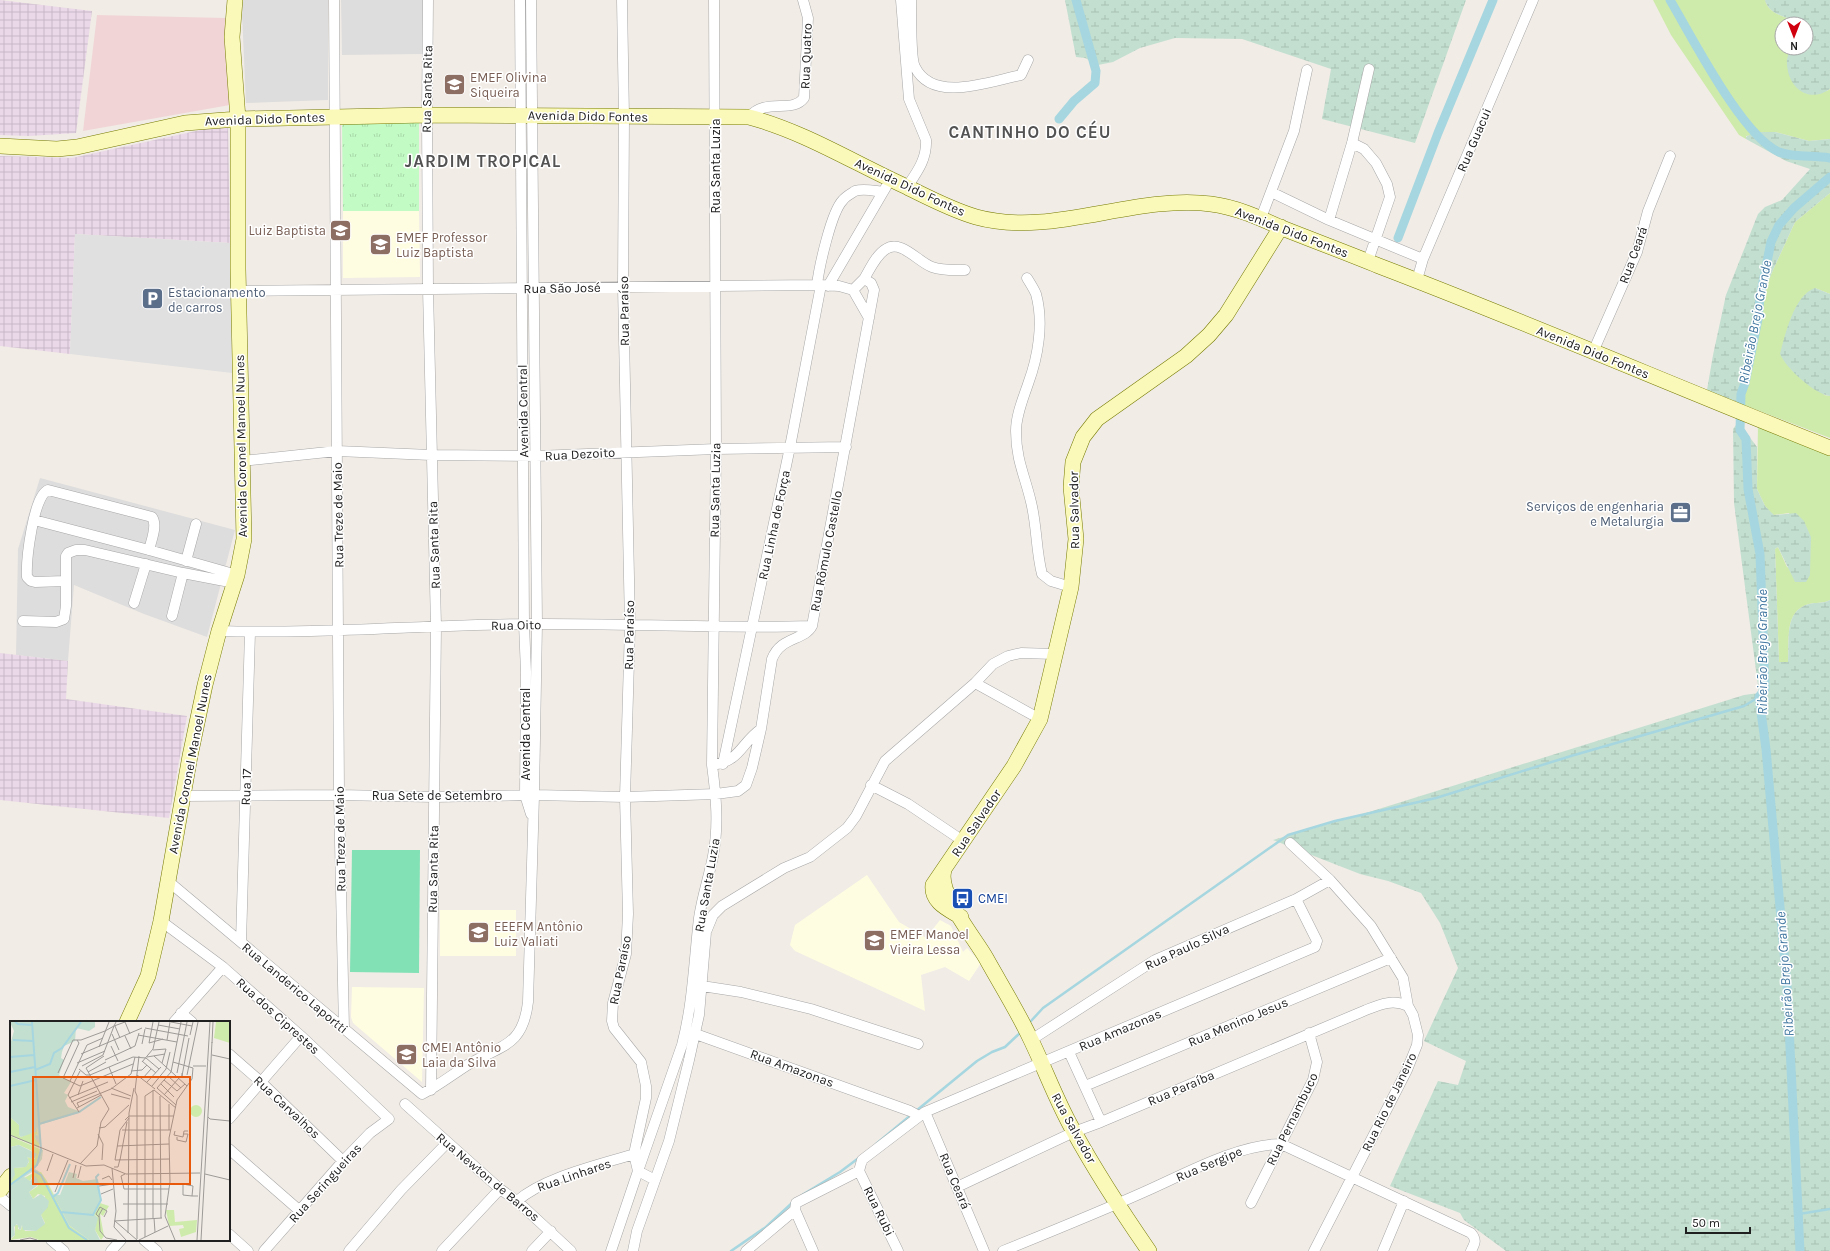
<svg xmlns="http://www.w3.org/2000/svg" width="1830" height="1251" font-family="Karla,sans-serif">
	<defs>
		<pattern id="industrial-grid" width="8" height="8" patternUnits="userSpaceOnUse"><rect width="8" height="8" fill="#ead8e8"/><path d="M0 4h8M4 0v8" fill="none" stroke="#c8b9c7"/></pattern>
		<pattern id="wetland-marsh" width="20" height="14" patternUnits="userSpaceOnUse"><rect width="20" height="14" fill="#c3dfd0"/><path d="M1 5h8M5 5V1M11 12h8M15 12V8" fill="none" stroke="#a7bfb2"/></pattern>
		<pattern id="park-tufts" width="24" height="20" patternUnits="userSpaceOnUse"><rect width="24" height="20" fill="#c3fbc4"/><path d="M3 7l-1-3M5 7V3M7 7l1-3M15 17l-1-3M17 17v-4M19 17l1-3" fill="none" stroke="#a7d7a8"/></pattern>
	</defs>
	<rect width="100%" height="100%" fill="#f1ece6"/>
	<path fill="#dedddd" d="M243 0H328V100L246 103 242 14Z
		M341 0H424L423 54 342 55Z
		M40 478 235 530 207 637 144 614 74 585 68 661 16 655 18 549Z"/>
	<path fill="#f1d5d6" d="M97 15 226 18 230 105 83 131Z"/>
	<path fill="url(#industrial-grid)" d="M0 0 92 11 76 133 29 136 0 135Z
		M228 124 230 243 75 234 70 354 0 346V156L72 158Z
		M0 653 68 661 66 699 187 716 169 818 0 800Z"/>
	<path fill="#fffde1" d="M343 211H419L420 277 343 278Z
		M867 875 899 922 926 938 940 920 951 926 963 952 967 948 981 963 969 981 945 967 921 975 925 1011 795 951 790 945 795 925Z
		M440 910H516V956H440Z
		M352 987 424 988 422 1082 353 1023 351 1017Z"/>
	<path fill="#cfebab" d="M1653 0H1765C1768 12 1781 16 1791 19L1792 24H1782V48H1790L1787 64 1827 91 1830 89V139L1809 141 1775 132 1746 136V139L1739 135 1671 35Z
		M1830 193V294L1815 288 1824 395 1830 396V438L1744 405 1752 321 1773 270 1795 222Z
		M1758 424 1830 453V600C1823 604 1816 602 1809 604 1783 611 1790 642 1788 663L1779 662 1775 549 1778 547 1787 567 1810 574V560L1789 513 1773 515 1765 506 1757 489Z"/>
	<path fill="url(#wetland-marsh)" d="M1065 0H1466L1415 143 1322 119 1331 69 1242 39 1175 38 1140 48 1113 62 1098 65 1085 58 1076 57Z
		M1765 0H1830V89C1809 104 1788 88 1787 64 1786 59 1789 53 1790 48H1806V24H1792L1791 19C1781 16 1768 12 1765 0Z
		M1754 132H1775L1809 141 1830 139V193L1795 222 1773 270 1752 321 1744 405 1707 390 1713 355 1726 295 1758 214 1765 207 1782 200 1810 169 1786 161 1746 139V137Z
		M1815 288 1830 294V396C1814 394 1786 368 1780 354 1785 335 1794 295 1815 288Z
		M1736 425 1742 427 1757 447V489L1765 506 1774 515 1796 513 1804 521 1811 537 1810 575 1806 582H1795L1778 547 1775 549 1779 662H1788C1790 642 1783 611 1809 604 1816 602 1823 604 1830 600V1251H1506L1464 1220 1460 1213 1390 1186 1438 1081 1458 1085 1466 1061 1424 1041 1458 968 1440 923 1421 893 1388 881 1360 874 1273 840 1366 813 1744 695 1759 693 1734 503 1733 429Z"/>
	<path fill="url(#park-tufts)" d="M419 121V211H343L342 122Z"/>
	<path fill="#83e1b6" d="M352 850H420L419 973 350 972Z"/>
	<path fill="#e0e0e0" d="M75 234 230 243 232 373 70 354Z"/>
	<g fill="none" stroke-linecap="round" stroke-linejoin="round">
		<path stroke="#a6d6df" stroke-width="2.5" d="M1031 1021 1043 1008 1288 835 1335 821 1436 798 1571 756 1744 706 1759 697
			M916 1111 977 1061 992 1052 1005 1047 1021 1032
			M876 1144 911 1115
			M802 1195 840 1172 860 1157
			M1799 1214 1830 1209
			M731 1251 766 1227 792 1203"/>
		<path stroke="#a6d6df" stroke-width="9" d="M1670 0C1692 37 1742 136 1779 152 1795 158 1814 155 1830 158
			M1059 119 1074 101 1095 83 1096 71 1076 0
			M1398 238 1438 133 1493 0
			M1800 1251 1787 986 1766 749 1759 697 1765 689 1760 554 1748 489 1746 439 1740 430 1741 394 1745 383 1758 319 1760 297 1771 242 1779 225 1794 208 1830 177"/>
		<defs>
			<path id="street" d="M334 0 339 795 344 1029
				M428 0 427 115 428 289 436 626 431 1090
				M520 0 524 624 526 672 525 795 531 814
				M901 0 909 99 926 140C927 159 917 172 907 187
				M911 0C911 11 911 60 915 67 933 104 991 81 1021 75L1028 60
				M749 117C766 97 792 114 804 98L808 18 803 0
				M1352 143 1364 149 1376 163 1387 184 1390 197 1368 261
				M1271 192 1329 220 1423 259
				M1261 218 1294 131 1307 70
				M1329 220 1352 143 1369 69
				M1027 278C1030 283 1034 289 1036 294 1044 323 1038 357 1028 384 1023 399 1016 415 1016 431 1016 460 1025 476 1031 502 1037 526 1036 551 1042 574L1051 581 1071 587
				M864 279C870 269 876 255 886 249 901 239 918 262 932 267 943 271 954 270 965 270
				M1417 280 1423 259 1533 0
				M817 285C819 268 831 212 843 200 845 197 852 193 855 191 864 188 874 191 883 192
				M828 286 886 187
				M853 290 869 318
				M238 291 821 285 839 286 853 290 864 279 871 283 874 290 812 626C804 641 781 636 772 659L761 729C740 744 741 761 712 765
				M1593 352 1637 252 1648 211 1670 156
				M242 461 337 451 431 455 536 456 716 449 846 447
				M34 520 149 550 237 575
				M186 561 196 524
				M183 573 235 583
				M65 581 35 582 31 581 27 577C26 561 33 496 48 490L152 517C158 525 151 541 149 550
				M134 603 146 564
				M23 621 56 622 64 619 66 606V556L68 553 76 550H85L183 573 172 616
				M219 631C321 634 423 625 525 624 621 623 716 629 812 626
				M975 683 1040 719
				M723 764 790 447 821 285
				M871 785 908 804 963 841
				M183 796 339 795 434 797 534 795 625 797 716 794 738 791 746 785 752 768 761 729
				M1290 843 1330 880 1371 926 1403 978 1408 1006 1413 1015 1418 1035 1417 1045 1407 1070 1314 1251
				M168 881 422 1094C438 1086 453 1074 469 1064 502 1045 523 1046 528 1002L534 795 537 624 531 0
				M161 921 223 967 301 1036 389 1119 370 1133 343 1161 264 1251
				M241 942 250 632
				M702 986 741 992 811 1009 918 1044
				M181 1013 192 1022
				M174 1022 223 967
				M690 1032 910 1111 919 1116
				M1031 1040 1155 960 1296 899 1330 880
				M1069 1052 1101 1122
				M229 1054 260 1081 343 1161
				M1085 1086 1391 958
				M405 1104 500 1189 517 1201 571 1251
				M925 1112 984 1251
				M229 1119 301 1036
				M229 1149 300 1211
				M655 1180 638 1171 682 1045C693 1003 694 961 699 918 702 897 709 877 713 856 719 826 716 795 712 765L716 449 714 0
				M957 1187 1074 1132 1101 1122 1366 1010C1381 1004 1393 999 1408 1006
				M0 1197 11 1206
				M517 1201C544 1177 599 1165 634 1154
				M1251 1203 1313 1080 1317 1062 1309 1033
				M229 1234 248 1251
				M51 1240 64 1251
				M144 1240 157 1251
				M111 1251 121 1240
				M349 1251 401 1190 447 1143
				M442 1251 500 1189
				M532 1251 551 1231
				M611 1251 638 1171 634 1154 646 1098V1086L641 1062 614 1028 612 1021 613 1003 626 954 628 914 625 797 630 626 623 287 624 117 622 0
				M633 1251 637 1231 669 1141 689 1060 699 1015 706 932 713 915 722 906 784 868 810 857 847 828 856 816 885 761 975 683 993 664 1008 656 1021 653 1055 654
				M746 1251 795 1210
				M813 1251 795 1210 796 1203 859 1171
				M898 1251 859 1171 862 1160 925 1112 1315 947 1317 941 1296 899
				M1003 1251C1050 1232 1097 1213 1144 1192 1183 1175 1238 1144 1281 1144L1471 1233C1477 1240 1475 1243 1471 1251
				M1383 1251 1404 1201"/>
			<path id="secondary" d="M0 146 57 149 77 147 185 123 238 119 427 115 749 117C805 132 854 163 907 187 929 198 952 210 976 217 1052 238 1134 194 1211 204 1236 207 1260 218 1282 228 1315 241 1347 253 1379 266 1531 324 1679 388 1830 448
				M944 870C937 893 974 937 986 958 1001 985 1018 1012 1031 1040 1046 1071 1056 1100 1073 1130 1096 1172 1122 1212 1149 1251
				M961 917C948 909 931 902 933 885L1014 766 1040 719 1071 587 1076 539 1071 487 1073 462 1083 437 1097 419 1186 356 1209 335 1226 315 1281 227
				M127 1022 148 976 161 921 190 756 205 685 219 631 237 575 244 539 238 269V119L232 37 235 0
				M0 1190 11 1176"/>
		</defs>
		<use href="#street" stroke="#a7a7a7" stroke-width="11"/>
		<use href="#secondary" stroke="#767b03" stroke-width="16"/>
		<use href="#street" stroke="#fff" stroke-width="10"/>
		<use href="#secondary" stroke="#fbf9ba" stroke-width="15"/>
	</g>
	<defs>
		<symbol id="school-square" viewBox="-11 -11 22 22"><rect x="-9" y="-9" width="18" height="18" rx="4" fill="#8d6e63" stroke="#fff"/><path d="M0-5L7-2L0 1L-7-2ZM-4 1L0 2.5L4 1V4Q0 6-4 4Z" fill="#fff"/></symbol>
		<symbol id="parking-square" viewBox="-11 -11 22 22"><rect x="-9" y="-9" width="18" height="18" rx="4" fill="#5c6f8a" stroke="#fff"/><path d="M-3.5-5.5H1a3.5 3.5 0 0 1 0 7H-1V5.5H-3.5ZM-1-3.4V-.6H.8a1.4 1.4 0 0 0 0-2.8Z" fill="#fff"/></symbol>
		<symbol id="office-square" viewBox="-11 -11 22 22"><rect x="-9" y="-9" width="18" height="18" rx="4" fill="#5c6f8a" stroke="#fff"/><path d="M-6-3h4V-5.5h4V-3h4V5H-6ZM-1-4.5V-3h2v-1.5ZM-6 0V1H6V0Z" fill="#fff"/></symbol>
		<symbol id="bus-square" viewBox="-11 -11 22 22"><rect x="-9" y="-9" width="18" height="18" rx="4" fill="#1a4fb4" stroke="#fff"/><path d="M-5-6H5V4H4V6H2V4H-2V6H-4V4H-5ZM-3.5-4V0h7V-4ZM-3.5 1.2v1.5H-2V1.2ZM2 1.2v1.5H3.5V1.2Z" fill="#fff"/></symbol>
	</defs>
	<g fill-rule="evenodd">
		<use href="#school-square" x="442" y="72" width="25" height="25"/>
		<use href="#school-square" x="328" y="218" width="25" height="25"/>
		<use href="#school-square" x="368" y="232" width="25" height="25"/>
		<use href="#parking-square" x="140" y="286" width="25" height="25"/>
		<use href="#office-square" x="1668" y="500" width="25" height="25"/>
		<use href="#bus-square" x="950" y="886" width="25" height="25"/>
		<use href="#school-square" x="466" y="920" width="25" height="25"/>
		<use href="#school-square" x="862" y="928" width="25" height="25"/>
		<use href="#school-square" x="394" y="1042" width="25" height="25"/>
	</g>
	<g text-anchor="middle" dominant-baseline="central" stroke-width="3" stroke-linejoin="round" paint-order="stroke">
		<g font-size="13" fill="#202020" stroke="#fff">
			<text transform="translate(806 56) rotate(-88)">Rua Quatro</text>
			<text transform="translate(427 89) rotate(-89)">Rua Santa Rita</text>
			<text transform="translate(588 116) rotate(1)">Avenida Dido Fontes</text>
			<text transform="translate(265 119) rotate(-2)">Avenida Dido Fontes</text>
			<text transform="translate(1474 140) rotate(-67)">Rua Guacui</text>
			<text transform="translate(715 166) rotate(-90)">Rua Santa Luzia</text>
			<text transform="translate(910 187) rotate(25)">Avenida Dido Fontes</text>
			<text transform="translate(1292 232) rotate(21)">Avenida Dido Fontes</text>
			<text transform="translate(1633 255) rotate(-70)">Rua Ceará</text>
			<text transform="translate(562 288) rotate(-1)">Rua São José</text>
			<text transform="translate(624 311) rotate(-91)">Rua Paraíso</text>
			<text transform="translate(1593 352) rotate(22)">Avenida Dido Fontes</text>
			<text transform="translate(523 411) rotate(-91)">Avenida Central</text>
			<text transform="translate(241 446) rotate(-91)">Avenida Coronel Manoel Nunes</text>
			<text transform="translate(580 454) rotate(-3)">Rua Dezoito</text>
			<text transform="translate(715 490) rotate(-89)">Rua Santa Luzia</text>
			<text transform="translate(1074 510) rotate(-91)">Rua Salvador</text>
			<text transform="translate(338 515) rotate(-91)">Rua Treze de Maio</text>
			<text transform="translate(774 525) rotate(-78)">Rua Linha de Força</text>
			<text transform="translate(434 545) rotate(-92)">Rua Santa Rita</text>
			<text transform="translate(826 551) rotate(-79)">Rua Rômulo Castello</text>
			<text transform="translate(516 625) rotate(-1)">Rua Oito</text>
			<text transform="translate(629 635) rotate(-89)">Rua Paraíso</text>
			<text transform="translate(525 734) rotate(-90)">Avenida Central</text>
			<text transform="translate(190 764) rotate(-79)">Avenida Coronel Manoel Nunes</text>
			<text transform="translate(246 787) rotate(-88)">Rua 17</text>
			<text x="437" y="795">Rua Sete de Setembro</text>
			<text transform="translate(976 823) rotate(-56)">Rua Salvador</text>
			<text transform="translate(340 839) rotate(-91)">Rua Treze de Maio</text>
			<text transform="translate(433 869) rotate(-89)">Rua Santa Rita</text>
			<text transform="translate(707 885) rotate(-80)">Rua Santa Luzia</text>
			<text transform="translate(1187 947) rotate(-25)">Rua Paulo Silva</text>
			<text transform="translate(620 970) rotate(-79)">Rua Paraíso</text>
			<text transform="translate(295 988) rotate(40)">Rua Landerico Laportti</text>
			<text transform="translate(278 1016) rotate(42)">Rua dos Ciprestes</text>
			<text transform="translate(1238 1022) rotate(-23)">Rua Menino Jesus</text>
			<text transform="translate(1120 1030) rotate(-23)">Rua Amazonas</text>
			<text transform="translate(792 1068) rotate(20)">Rua Amazonas</text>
			<text transform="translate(1181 1088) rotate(-23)">Rua Paraíba</text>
			<text transform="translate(1389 1102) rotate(-64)">Rua Rio de Janeiro</text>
			<text transform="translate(287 1107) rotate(43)">Rua Carvalhos</text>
			<text transform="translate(1292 1119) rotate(-64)">Rua Pernambuco</text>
			<text transform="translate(1074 1128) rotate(61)">Rua Salvador</text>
			<text transform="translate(1209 1164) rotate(-23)">Rua Sergipe</text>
			<text transform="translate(574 1175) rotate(-19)">Rua Linhares</text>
			<text transform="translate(488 1177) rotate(40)">Rua Newton de Barros</text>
			<text transform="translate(955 1181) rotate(67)">Rua Ceará</text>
			<text transform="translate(325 1183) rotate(-48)">Rua Seringueiras</text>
			<text transform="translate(879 1211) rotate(64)">Rua Rubi</text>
		</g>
		<g font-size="13" fill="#785e54" stroke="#fff" text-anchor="start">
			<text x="470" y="77">EMEF Olivina<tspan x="470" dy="15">Siqueira</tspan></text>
			<text x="326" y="230" text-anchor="end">Luiz Baptista</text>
			<text x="396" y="237">EMEF Professor<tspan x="396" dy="15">Luiz Baptista</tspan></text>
			<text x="494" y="926">EEEFM Antônio<tspan x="494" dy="15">Luiz Valiati</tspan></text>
			<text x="890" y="934">EMEF Manoel<tspan x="890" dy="15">Vieira Lessa</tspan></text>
			<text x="422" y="1047">CMEI Antônio<tspan x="422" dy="15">Laia da Silva</tspan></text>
		</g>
		<g font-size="13" fill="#4e5e75" stroke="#fff" text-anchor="start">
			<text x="168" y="292">Estacionamento<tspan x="168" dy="15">de carros</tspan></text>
			<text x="1664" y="506" text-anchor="end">Serviços de engenharia<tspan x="1664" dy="15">e Metalurgia</tspan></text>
		</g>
		<g font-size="13" fill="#164399" stroke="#fff" text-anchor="start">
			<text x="978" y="898">CMEI</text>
		</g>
		<g font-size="14" font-style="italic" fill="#4479a2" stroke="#fff">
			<text transform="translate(1755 322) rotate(-79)">Ribeirão Brejo Grande</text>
			<text transform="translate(1762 652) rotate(-90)">Ribeirão Brejo Grande</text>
			<text transform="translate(1785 974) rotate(-94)">Ribeirão Brejo Grande</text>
		</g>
		<g font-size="17" font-weight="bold" letter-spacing="1" fill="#535353" stroke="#fff">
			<text x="1030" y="132">CANTINHO DO CÉU</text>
			<text x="483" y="161">JARDIM TROPICAL</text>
		</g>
	</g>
	<g transform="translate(10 1021)">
		<rect width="220" height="220" fill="#f1ece6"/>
		<path d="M206 1H220V22L204 17ZM180 90a6 6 0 1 1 12 0a6 6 0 1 1-12 0ZM0 96 9 104V114L11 116 26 109 27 106 28 116 26 113 25 117 29 121V127L0 114ZM0 115 30 128 26 144 0 165 4 147 15 146 19 141 17 136 25 138 22 130 18 128 9 124 0 126ZM25 151H31L37 160 59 204 79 219H29L21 216 0 219 5 214V204H8V208L11 209 12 204 15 210H25L35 202 31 194 35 175 28 173 23 178 19 171 28 165 26 160 22 156 20 160 14 157ZM90 182 99 185 93 195 90 193 94 215 91 219 85 209 87 196 84 193ZM156 189H164L165 201 187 199 186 211 171 216 169 208 174 207 173 204 159 205Z" fill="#cfebab"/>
		<path d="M0 1H85V6L79 10 66 7 65 20 54 25 52 31 51 37 54 39 49 54 61 61 54 72 58 74 55 80 58 86 71 91 29 104 31 126 25 117V113L28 115 27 106 26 111 11 116 9 114V104L0 96V24L4 10ZM9 124 27 133 24 138 17 136 19 140 16 146 4 147 5 154 0 162V126ZM30 128 33 129 32 138 25 148 30 151H22L14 156 20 160 24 155 26 156 29 163 19 171 23 178 31 173 39 180 38 186 31 194 35 203 26 210 13 209 12 204 10 210 7 203 4 206 5 214 0 218V165L26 144ZM59 151 67 153 66 157 73 160 88 158 91 178 84 193 88 197 85 209 90 219H79L59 204 43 173 50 174Z" fill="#c3dfd0"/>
		<path fill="none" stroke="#a6d6df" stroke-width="2" d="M5 1 8 3 22 4M3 19 23 20M0 36 24 34M25 49 40 43 44 32 52 27 71 1M0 51 25 46M0 65 26 59M29 103 69 91 91 76M22 149 31 154 59 207 77 219M0 164 27 144 31 129 22 1M43 176 48 172 60 143M51 191 83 194 91 179 86 156 89 153"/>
		<path fill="none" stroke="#9d9a97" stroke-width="1" d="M115 1 120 13M143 1 139 22 153 18M161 1 182 5M148 4 170 8M105 5 110 17M135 7 178 15M102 13 109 29M128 14 167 21M180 14 183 1M115 15 121 28M67 19 69 22 53 57 70 65 123 43M157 19 160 1M202 22 203 1M132 23 135 8M77 24 93 17M101 25 108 40M125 25 129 12M89 26 99 1M143 29 156 28 152 42M71 33 132 7M93 34 104 5 115 1M202 34 220 38M144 35 177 65M137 36 155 33M95 39 125 25M132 40 146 52M132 41 143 28 149 1M163 41 183 47 182 58 167 79 159 117 160 161 155 195 165 219M67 42 95 30M72 45 93 34M183 45H196M99 46 106 63M69 48 76 54H80M121 50 132 49 137 44M78 51 96 41M48 52 63 19H71L95 10 104 5 106 1M167 52 177 1M172 52V55L179 17M80 54 123 36 136 37 149 48M127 54 145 68M177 54 188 1M158 55 171 67M133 57 141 48M154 59 167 70 175 63M60 60 77 24M137 61 151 46M151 63 164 76M142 65 156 48 160 31M101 67 121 75M143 69V197M101 73 120 78M68 74 73 60M154 74 169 57M150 75 151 197M59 77 98 61M61 81 87 70M166 84 147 67 161 51 171 1M69 86 67 82 101 68 121 53 125 36M67 87 91 74M69 91 58 74 70 50M198 96 200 98 220 100M119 97 110 109 105 139 160 138M115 99 119 95H164M89 107 95 106 119 84M112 109H161M159 109V83M165 110 164 114 173 116 174 110H178M88 113 93 123 92 139M0 114 76 145 94 144 116 153 190 152M167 116V119L176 121 178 113H174M107 125 159 123M110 139 117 101M70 143 87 125 91 101 99 88 76 47 94 35M104 146H108L110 138M102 147 106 190 104 206 116 219M37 150 43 133M115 153 111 155 114 168H159M195 153 220 159M63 157 66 144M68 157 71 145M92 158 99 155 102 159M89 165 103 163M45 171 58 139M91 173 103 168M182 175 183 165 173 163V174L182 175H188M113 183H158M93 187 89 194 90 210 96 217 107 219M89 196 86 193 90 186 97 190 94 196M144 197 145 211M104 200 152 197M105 200 127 219M118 212 119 92 124 67M135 216V75L144 69 166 87M127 218V75L125 70 129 35M10 219 20 217 27 219M129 219 158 205M187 219 200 1M191 219 202 21"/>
		<path fill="#e8590c" fill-opacity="0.15" stroke="#e8590c" stroke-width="2" d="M23 56H180V163H23Z"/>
		<rect width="220" height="220" fill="none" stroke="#202020" stroke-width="2"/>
	</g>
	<g transform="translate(1794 36) rotate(180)"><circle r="19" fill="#ffffff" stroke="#a6a6a6"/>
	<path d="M0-3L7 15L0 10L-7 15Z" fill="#d0000f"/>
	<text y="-6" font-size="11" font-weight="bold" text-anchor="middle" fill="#202020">N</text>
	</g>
	<path d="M1686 1227v6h64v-6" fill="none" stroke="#202020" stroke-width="2"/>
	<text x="1692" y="1227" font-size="12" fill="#202020" stroke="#ffffff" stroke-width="3" paint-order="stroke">50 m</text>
</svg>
